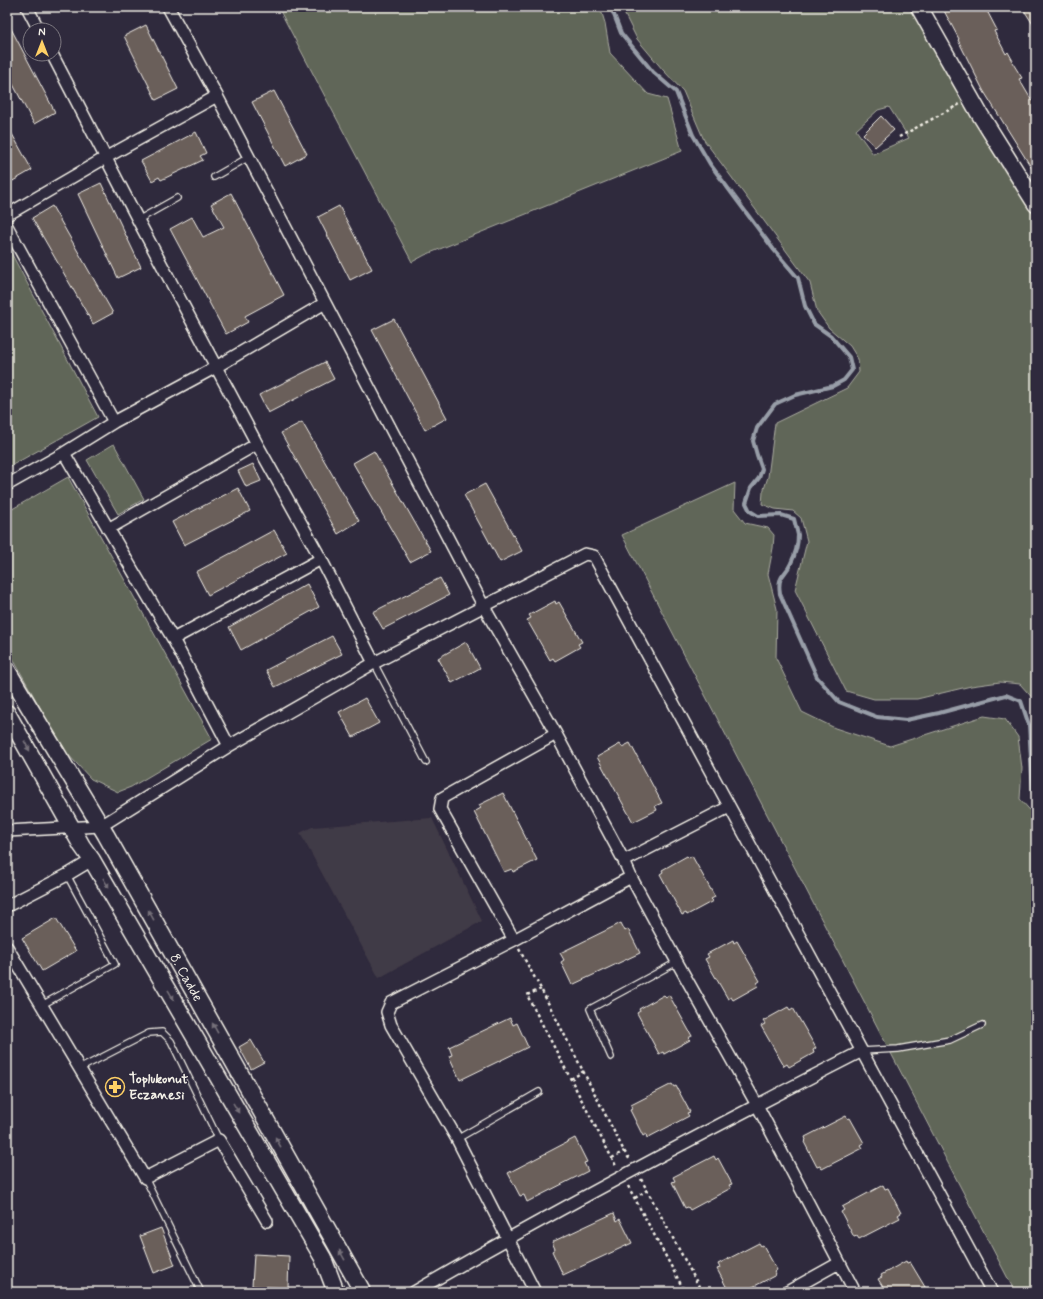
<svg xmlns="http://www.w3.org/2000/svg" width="1043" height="1299" font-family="Mynerve,sans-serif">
	<rect width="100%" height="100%" fill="#2f2a3d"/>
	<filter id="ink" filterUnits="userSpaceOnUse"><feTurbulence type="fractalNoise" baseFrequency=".025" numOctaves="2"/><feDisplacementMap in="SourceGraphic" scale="8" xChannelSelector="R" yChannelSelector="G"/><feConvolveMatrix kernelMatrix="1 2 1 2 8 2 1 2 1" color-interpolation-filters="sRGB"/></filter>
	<g filter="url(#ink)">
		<path fill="#413a46" d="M432 818 482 921 379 978 300 833 312 827Z"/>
		<path fill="#616658" stroke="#aaaca0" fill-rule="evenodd" d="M278 7H600L605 23 610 53 648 94 667 99 682 151 425 255 412 262Z
			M621 7H909L936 49 1036 220V702L1020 684 1000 682 971 686 917 699H874L846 691 795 590 807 541 801 518 793 511 775 509 762 504 763 492 768 477 775 423 847 388 859 372 858 359 850 346 829 328 817 311 810 283 704 140 683 91 663 70 637 39ZM889 107 909 138 873 154 856 130 878 110Z
			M7 245 98 417 7 468Z
			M114 444 144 499 118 514 87 460Z
			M68 477 212 739 131 787 118 792 91 779 63 749 7 648V512Z
			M735 483 734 509 745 523 768 528 774 535 773 548 768 574 777 609 776 658 802 712 835 728 890 746 984 716 1005 719 1018 737 1022 768 1020 799 1036 817V1292H1015L622 535Z"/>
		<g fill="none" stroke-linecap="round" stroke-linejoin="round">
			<path stroke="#989ea8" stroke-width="4" d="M611 7 621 33 653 72 676 92 693 135 710 164 774 250 798 278 805 306 814 324 831 336 849 357 852 370 844 380 833 386 795 395 775 404 757 428 753 441 757 455 762 469 759 478 751 488 746 503 750 511 758 516 781 515 794 519C795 524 797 530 798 535 798 544 795 555 791 563 785 577 777 574 780 594L817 677 839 702 877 717 906 720 939 713 1006 695 1021 701 1029 725 1033 793 1036 797"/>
		</g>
		<path fill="#6b5e5a" stroke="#f4f1e8" d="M942 7H985L997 30 994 31 1006 54 1008 52 1013 61 1012 62 1022 78 1019 79 1032 101 1036 98V175L983 90 958 40 959 39Z
			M1022 7H1036V29Z
			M7 21 55 112 34 124 7 73Z
			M146 25 178 89 156 100 124 36Z
			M274 91 307 154 285 166 252 102Z
			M881 116 894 130 875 147 863 134Z
			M7 125 32 170 11 182 7 174Z
			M196 132 206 153 200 156 203 160 161 180 159 177 152 181 141 161Z
			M101 183 141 267 118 278 78 194Z
			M231 193 284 295 245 316 248 322 226 334 170 229 192 217 203 237 224 227 211 204Z
			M52 206 113 313 93 324 32 218Z
			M339 206 372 269 350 280 318 217Z
			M394 319 447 418 425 430 372 330Z
			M325 362 334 379 268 413 259 395Z
			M302 422 359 521 338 534 281 433Z
			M374 451 431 551 410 562 353 463Z
			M253 464 261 481 246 487 238 471Z
			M485 484 522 551 500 562 464 495Z
			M238 488 250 511 184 545 172 522Z
			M274 530 287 553 208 595 196 572Z
			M440 578 449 595 383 629 373 612Z
			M307 584 319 607 241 650 229 627Z
			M555 601 556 604 559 602 582 642 578 644 580 647 555 661 553 658 550 660 527 620 531 618 529 615Z
			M332 636 342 654 275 687 266 670Z
			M466 642 480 668 452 683 438 658Z
			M365 698 379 723 353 737 339 712Z
			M630 743 662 803 655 806 657 810 633 822 597 757 620 744 622 747Z
			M503 793 537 860 513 872 512 869 504 872 474 812 481 808 479 805Z
			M687 856 689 858 692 856 715 897 711 899 713 901 687 915 686 913 682 915 660 874 663 872 662 870Z
			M56 918 76 951 42 971 22 938Z
			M621 923 625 931 628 929 640 953 572 985 561 962 564 960 560 953Z
			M733 940 734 943 737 941 760 981 757 983 758 986 733 1000 731 997 728 999 705 959 709 957 707 954Z
			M664 995 666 997 669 995 692 1036 688 1038 690 1040 664 1054 663 1052 659 1054 637 1013 640 1011 639 1009Z
			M788 1007 790 1010 793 1008 816 1048 813 1050 814 1053 789 1067 787 1064 784 1066 761 1026 765 1024 763 1021Z
			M510 1018 513 1025 517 1023 528 1047 460 1080 449 1056 452 1055 449 1047Z
			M251 1040 264 1062 251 1069 239 1047Z
			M672 1084 674 1087 676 1086 690 1112 687 1113 689 1116 647 1138 646 1134 643 1136 630 1110 632 1109 631 1105Z
			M846 1116 848 1119 850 1118 864 1143 861 1145 863 1148 822 1169 820 1166 817 1167 804 1142 806 1140 805 1137Z
			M575 1138 587 1162 584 1163 588 1171 527 1202 524 1195 520 1196 508 1173Z
			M714 1156 716 1160 718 1158 732 1184 729 1185 731 1188 690 1210 688 1207 685 1208 672 1182 675 1181 673 1177Z
			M883 1185 885 1189 888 1188 901 1213 898 1215 900 1218 859 1239 857 1236 854 1237 841 1212 844 1210 842 1207Z
			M614 1213 617 1221 620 1219 632 1243 563 1275 552 1251 555 1249 552 1242Z
			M161 1228 175 1265 154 1273 140 1236Z
			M759 1243 761 1246 763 1245 777 1270 774 1272 776 1275 743 1292H729L717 1269 720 1268 718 1264Z
			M254 1254 289 1256 288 1288 252 1286Z
			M906 1261 907 1263 910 1262 928 1292H886L878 1279 882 1277 881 1275Z"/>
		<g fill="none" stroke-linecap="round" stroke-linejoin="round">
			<defs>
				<path id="lane" d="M214 177 249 157
					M138 220 177 198
					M374 663 426 762
					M42 1005 115 964 67 875
					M862 1051 898 1049 950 1040 982 1025
					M611 1057 590 1009 677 962
					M79 1069 149 1033 162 1032 171 1041 219 1140
					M457 1139 539 1092
					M145 1178 201 1292"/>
				<path id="street" d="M27 7 39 30
					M168 7 217 96 484 607 556 734 624 861 631 877 677 962 757 1105 855 1292
					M52 54 138 220 257 444 321 559 374 663
					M7 215 105 158 217 96
					M7 226 114 422
					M64 453 173 639 229 746
					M7 485 64 453 114 422 216 367 325 303
					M108 529 257 444
					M173 639 321 559
					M7 831 101 826 229 746 374 663 585 554 594 556 992 1292
					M624 861 729 807
					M7 906 67 875 92 860
					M514 940 440 809 442 798 556 734
					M7 947 145 1178 219 1140 267 1221
					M414 1292C561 1207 711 1128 862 1051
					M535 1292 457 1139 391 1025 387 1012 391 1003 514 940 631 877
					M787 1292 839 1263"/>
				<g id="secondary">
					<path d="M919 7 979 113 1036 204"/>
					<path id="s1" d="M7 670 106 835 361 1289"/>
					<path d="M7 713 82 846 92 860 323 1258 336 1292"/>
				</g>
			</defs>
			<use href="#lane" stroke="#f4f1e8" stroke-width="8"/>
			<use href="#street" stroke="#f4f1e8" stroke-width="14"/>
			<use href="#secondary" stroke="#f4f1e8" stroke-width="19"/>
			<path stroke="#f4f1e8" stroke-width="2.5" stroke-dasharray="3 3" stroke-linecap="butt" d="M899 137 960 104
				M519 949 541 989 624 1151 630 1160
				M541 989 527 995 616 1166
				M571 1079 584 1071
				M612 1158 624 1151
				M641 1179 702 1292
				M628 1186 685 1292
				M635 1198 647 1190"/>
			<use href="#lane" stroke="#2f2a3d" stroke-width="5.5"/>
			<use href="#street" stroke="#2f2a3d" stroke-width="11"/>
			<use href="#secondary" stroke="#2f2a3d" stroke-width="16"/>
		</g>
		<defs><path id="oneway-solid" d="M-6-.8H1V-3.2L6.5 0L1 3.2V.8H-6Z"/></defs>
		<g fill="#747079">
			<use href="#oneway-solid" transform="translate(27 746) rotate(61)"/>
			<use href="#oneway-solid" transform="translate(106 883) rotate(60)"/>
			<use href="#oneway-solid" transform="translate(151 915) rotate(-119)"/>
			<use href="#oneway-solid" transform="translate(171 995) rotate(60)"/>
			<use href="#oneway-solid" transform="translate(215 1028) rotate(-119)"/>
			<use href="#oneway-solid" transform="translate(236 1108) rotate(60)"/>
			<use href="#oneway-solid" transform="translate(278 1142) rotate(-119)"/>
			<use href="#oneway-solid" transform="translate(342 1255) rotate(-119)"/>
		</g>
	</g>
	<defs>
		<symbol id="pharmacy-ring" viewBox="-11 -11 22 22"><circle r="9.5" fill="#2f2a3d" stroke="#ffd166" stroke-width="1.5"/><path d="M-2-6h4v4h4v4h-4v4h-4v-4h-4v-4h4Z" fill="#ffd166"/></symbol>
	</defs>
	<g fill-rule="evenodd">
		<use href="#pharmacy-ring" x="104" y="1076" width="22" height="22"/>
	</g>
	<g text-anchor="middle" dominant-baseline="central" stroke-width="3" stroke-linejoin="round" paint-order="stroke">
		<g font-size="14" fill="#f4f1e8" stroke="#2f2a3d">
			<text stroke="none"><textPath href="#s1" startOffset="356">8. Cadde</textPath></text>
		</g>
		<g font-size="14" font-weight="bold" fill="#f4f1e8" stroke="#2f2a3d" text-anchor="start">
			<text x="129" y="1079">Toplukonut<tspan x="129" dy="16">Eczanesi</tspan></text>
		</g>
	</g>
	<rect width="1043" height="1299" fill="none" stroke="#2f2a3d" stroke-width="24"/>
	<rect x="12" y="12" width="1019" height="1275" fill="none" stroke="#f4f1e8" stroke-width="1.5" filter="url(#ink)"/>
	<g transform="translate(42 42)"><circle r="19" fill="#2f2a3d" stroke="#7e7a81"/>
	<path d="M0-3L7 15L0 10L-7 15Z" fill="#ffd166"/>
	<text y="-6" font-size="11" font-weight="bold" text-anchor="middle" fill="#f4f1e8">N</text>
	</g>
</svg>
